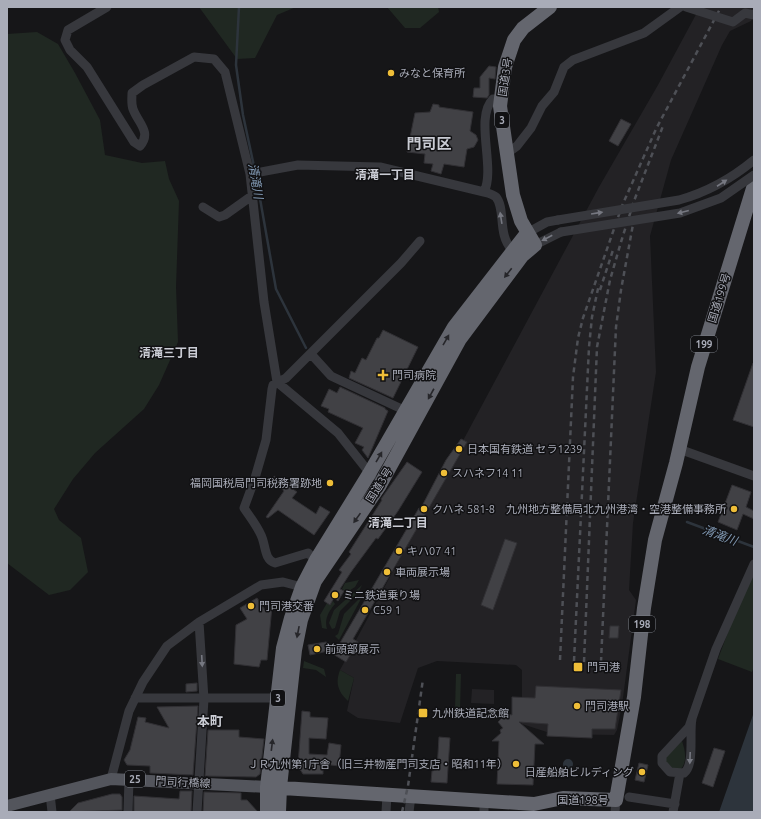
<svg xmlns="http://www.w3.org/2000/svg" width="761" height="819" font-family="Ubuntu,'Noto Sans JP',sans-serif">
	<rect width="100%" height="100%" fill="#161618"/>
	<path fill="#232225" d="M700 7H754V16L751 21 730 31 722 45 671 160 650 236 656 372 633 523 629 590 636 600 622 705 617 730 614 735 553 734 522 724V670L516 665 437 661 418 668 400 723 358 718 347 711 354 678 340 670 599 187 658 85Z
		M472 689 494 690V704L471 703Z"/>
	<path fill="#202822" d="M199 7H296L277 15 255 58 237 59Z
		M387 7H438L439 12 420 28H405Z
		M37 32 58 44 75 73 100 120 105 155 142 163 165 161 169 179 179 201 176 287 178 342 159 385 144 409 95 453 73 479 54 509 59 520 81 538 88 572 70 590 49 595 7 563V34Z
		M754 572V666L752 672 718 659 738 605Z
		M359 580 355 587 347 592 342 589 345 583Z
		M362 585 358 593 340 611 335 628 332 629 329 623 334 610Z
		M363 595 339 640 335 636 338 634 344 614Z
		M333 601 335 604C329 611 324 619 327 629L322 628 320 615 327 603 330 605Z
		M304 661 324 669 326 677 316 670 303 668Z
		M340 670 354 678 348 701C338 692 335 683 340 670Z
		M456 674H461L460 710 455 709Z
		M682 741C685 750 688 762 680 770L666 767 665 757Z"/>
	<path fill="#2d343c" d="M754 712V812H719Z
		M563 764a5 5 0 1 1 10 0a5 5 0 1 1-10 0Z"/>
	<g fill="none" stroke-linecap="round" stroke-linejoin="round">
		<path stroke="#2d343c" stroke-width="2.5" d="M239 7 236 65 243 115 255 171
			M256 176 276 289 306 348
			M687 522 754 547"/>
	</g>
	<path fill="#414145" stroke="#313034" d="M489 66 496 67 495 79 489 78V95L487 98 473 97 474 88H480V77Z
		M433 104 439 105V107L473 112 470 131 476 135 478 140 474 147 467 149 464 167 444 164 441 174 431 171 433 164 424 163 425 154 407 152 415 113 430 112Z
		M621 119 631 124 618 146 609 141Z
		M383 330 418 347 393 398 349 378 351 371 355 373 362 358 366 360 377 338H379Z
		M753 363H754V427L733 420Z
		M340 387 385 408V409L388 411 368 458 362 450 364 447 355 443 363 428 328 412 329 409 321 406 329 389 337 393Z
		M461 439 467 442 353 639 358 642 346 662 328 651 310 655 308 645 326 642 337 648 419 508H421L446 460Z
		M407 462 422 472 398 511 378 539 376 538 351 572 340 589 344 591 338 601 334 598 330 605 324 601 342 572 339 570 351 554 349 552 382 500 381 499Z
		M274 476 297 492 292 498 316 514 320 506 330 512 314 535 278 510 268 518 266 517 284 491 271 479Z
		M732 485 751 492 746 507 754 511V519L743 514 737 530 718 522Z
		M505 539 517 543 493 610 481 605Z
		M257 598 265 610 272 606 267 660H261L259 667 234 664 236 625 247 619 240 608Z
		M610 626H619L618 638H609Z
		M197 683V691L186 692V684Z
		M536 686 621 690 615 729H592V738L547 736 548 724 519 722 544 744H535L533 785 497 784 499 741H492L501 733 500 730 503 728 498 722 506 714 512 715V697L535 698Z
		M198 706 193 775 150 773V766L127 765 124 760 130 750 138 717 146 718 145 722 169 728 157 707Z
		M302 711 310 712V717L328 718 326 739 309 738V754L327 755 329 743 341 745 339 766 323 764V774H303L298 766Z
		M208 730H239V737L264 739 260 774 256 777 205 776Z
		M439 737 450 738 447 783 431 782 432 771 437 770Z
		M714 748 725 751 713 787 702 783Z
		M639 763 648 765 644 782 635 780Z
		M180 791H192L191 812H134V796L179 799Z
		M204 792 241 793V800H247L258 812H203Z
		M112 794H120L122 797V810L69 812 78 803Z"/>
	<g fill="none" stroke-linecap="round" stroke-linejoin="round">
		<path stroke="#37383d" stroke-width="9" d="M107 7 68 30 65 40 70 50 87 67 134 142 140 146C152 132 138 123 133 109 131 104 132 98 132 93L143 85 194 57 214 59 225 72 250 174 264 302 277 382 338 433 372 476
			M506 154 517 146 531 128 542 106 554 92 564 67 573 60 644 33 680 7
			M250 174 298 165 380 167 484 192C488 193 493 194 496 197 506 209 497 234 512 250
			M484 192C496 168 474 118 493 99L501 100
			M203 207 219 217 225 215 253 195
			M527 233 547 222 558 220
			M535 245 561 232
			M311 354 331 376 406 411
			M679 449 754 476
			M316 560 308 553 275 563C264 560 266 545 261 535 257 526 250 517 244 508L255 478 266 440 272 389 273 385 286 378 401 263 420 241
			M135 698H282
			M692 719C689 733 695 765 684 773L670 772 662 763V756L689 727 716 649 754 564
			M111 779 129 711 143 682 167 646 199 622 261 585 283 582 302 587
			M50 794 52 812
			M629 797 675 804
			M484 801V812
			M128 812 129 779
			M197 812 204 699 199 622
			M386 812 387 795
			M409 812 411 796
			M615 812 616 800
			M673 812 680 773"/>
		<path stroke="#53555c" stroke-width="12" d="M7 806 111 779 267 787"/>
		<path stroke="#64666e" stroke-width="14" d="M267 787 534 804 563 798 616 800 634 697 644 608 655 540 676 463 698 367 754 185
			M267 812V787L283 648 291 618 302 587 316 560 369 474 454 327 527 233
			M279 812 280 787 295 650 301 620 315 581 380 485 460 339 522 256 535 245 521 221 513 195 500 106 505 67 514 40 523 28 550 7"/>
		<path stroke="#4e5056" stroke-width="2.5" stroke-dasharray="5 4" stroke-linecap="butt" d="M600 290 613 250
			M560 660 573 377 578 338 583 318 622 206 656 129 721 7
			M574 661 589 347 592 317 599 284
			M584 662 597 347 610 280 621 242 634 201 663 126
			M601 662 616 327 621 290 634 219
			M402 812 408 786 423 679"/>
		<path stroke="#37383d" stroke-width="9" d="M686 7 733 22 745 13 754 15
			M558 220 679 200C708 192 731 179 754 160
			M561 232 680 213 721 198 754 175"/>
	</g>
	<defs><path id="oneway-solid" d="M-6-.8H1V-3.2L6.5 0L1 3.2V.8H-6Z"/></defs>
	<g fill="#767881">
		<use href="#oneway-solid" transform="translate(722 183) rotate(-33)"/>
		<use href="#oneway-solid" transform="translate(683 212) rotate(166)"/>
		<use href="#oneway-solid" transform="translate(597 213) rotate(-9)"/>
		<use href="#oneway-solid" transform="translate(501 218) rotate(-99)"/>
		<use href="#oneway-solid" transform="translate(547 238) rotate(152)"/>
		<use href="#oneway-solid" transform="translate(202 661) rotate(87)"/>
		<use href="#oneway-solid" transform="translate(690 758) rotate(92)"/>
	</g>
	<g fill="#26262a">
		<use href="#oneway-solid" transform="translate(508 273) rotate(128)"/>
		<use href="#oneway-solid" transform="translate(446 340) rotate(-60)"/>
		<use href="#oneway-solid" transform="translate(431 394) rotate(119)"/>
		<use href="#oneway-solid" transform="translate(379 457) rotate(-60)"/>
		<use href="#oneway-solid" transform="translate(357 518) rotate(125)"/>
		<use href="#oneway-solid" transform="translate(298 632) rotate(101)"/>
		<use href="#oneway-solid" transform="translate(272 745) rotate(-83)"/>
	</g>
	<g fill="#efbe38" stroke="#111113" stroke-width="1.5">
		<circle cx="391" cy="73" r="4"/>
		<path d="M381 369h4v4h4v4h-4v4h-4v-4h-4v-4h4z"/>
		<circle cx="459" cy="449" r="4"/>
		<circle cx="444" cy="473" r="4"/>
		<circle cx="330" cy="483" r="4"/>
		<circle cx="424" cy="509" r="4"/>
		<circle cx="734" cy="509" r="4"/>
		<circle cx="399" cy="551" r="4"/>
		<circle cx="387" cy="572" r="4"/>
		<circle cx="335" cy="595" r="4"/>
		<circle cx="251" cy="606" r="4"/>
		<circle cx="365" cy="610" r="4"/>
		<circle cx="317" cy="649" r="4"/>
		<rect x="573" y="662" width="10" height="10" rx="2"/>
		<circle cx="577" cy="706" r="4"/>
		<rect x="418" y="708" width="10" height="10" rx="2"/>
		<circle cx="516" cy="764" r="4"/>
		<circle cx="642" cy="772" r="4"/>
	</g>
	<g text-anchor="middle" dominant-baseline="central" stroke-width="3" stroke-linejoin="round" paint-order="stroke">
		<g fill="#111113" stroke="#7b7e86" stroke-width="1">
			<rect x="495" y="112" width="14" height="16" rx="3"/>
			<rect x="691" y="336" width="26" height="16" rx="3"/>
			<rect x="629" y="616" width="26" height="16" rx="3"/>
			<rect x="271" y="690" width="14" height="16" rx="3"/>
			<rect x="125" y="771" width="20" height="16" rx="3"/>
		</g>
		<g font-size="10" font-weight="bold" fill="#a9acb8">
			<text x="502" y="120">3</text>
			<text x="704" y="344">199</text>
			<text x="642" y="624">198</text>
			<text x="278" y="698">3</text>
			<text x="135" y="779">25</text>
		</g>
		<g font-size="11" fill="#a9acb8" stroke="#111113" text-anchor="start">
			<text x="399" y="73">みなと保育所</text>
			<text x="392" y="375">門司病院</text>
			<text x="467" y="449">日本国有鉄道 セラ1239</text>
			<text x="452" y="473">スハネフ14 11</text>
			<text x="322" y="483" text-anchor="end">福岡国税局門司税務署跡地</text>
			<text x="432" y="509">クハネ 581-8</text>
			<text x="726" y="509" text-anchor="end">九州地方整備局北九州港湾・空港整備事務所</text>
			<text x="407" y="551">キハ07 41</text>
			<text x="395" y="572">車両展示場</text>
			<text x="343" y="595">ミニ鉄道乗り場</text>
			<text x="259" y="606">門司港交番</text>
			<text x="373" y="610">C59 1</text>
			<text x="325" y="649">前頭部展示</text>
			<text x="587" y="667">門司港</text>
			<text x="585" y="706">門司港駅</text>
			<text x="432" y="713">九州鉄道記念館</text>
			<text x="508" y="764" text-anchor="end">ＪＲ九州第1庁舎（旧三井物産門司支店・昭和11年）</text>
			<text x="634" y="772" text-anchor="end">日産船舶ビルディング</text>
		</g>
		<g font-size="11" fill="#a9acb8" stroke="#111113">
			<text transform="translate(505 77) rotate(-81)">国道3号</text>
			<text transform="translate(719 298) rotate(-73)">国道199号</text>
			<text transform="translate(379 485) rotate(-58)">国道3号</text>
			<text transform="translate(183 782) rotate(3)">門司行橋線</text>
			<text x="583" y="800">国道198号</text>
		</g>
		<g font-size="12" font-weight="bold" fill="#caccd4" stroke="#111113">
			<text x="385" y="174">清滝一丁目</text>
			<text x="169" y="352">清滝三丁目</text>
			<text x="398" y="522">清滝二丁目</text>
		</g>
		<g font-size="12" font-style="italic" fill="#8098b2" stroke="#111113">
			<text transform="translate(256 181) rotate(80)">清滝川</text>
			<text transform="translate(720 535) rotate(20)">清滝川</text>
		</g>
		<g font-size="13" font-weight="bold" fill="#caccd4" stroke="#111113">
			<text x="210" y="721">本町</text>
		</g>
		<g font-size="15" font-weight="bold" fill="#caccd4" stroke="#111113">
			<text x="429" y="143">門司区</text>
		</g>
	</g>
	<rect width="761" height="819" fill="none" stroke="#a9acb8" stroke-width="16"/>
</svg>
